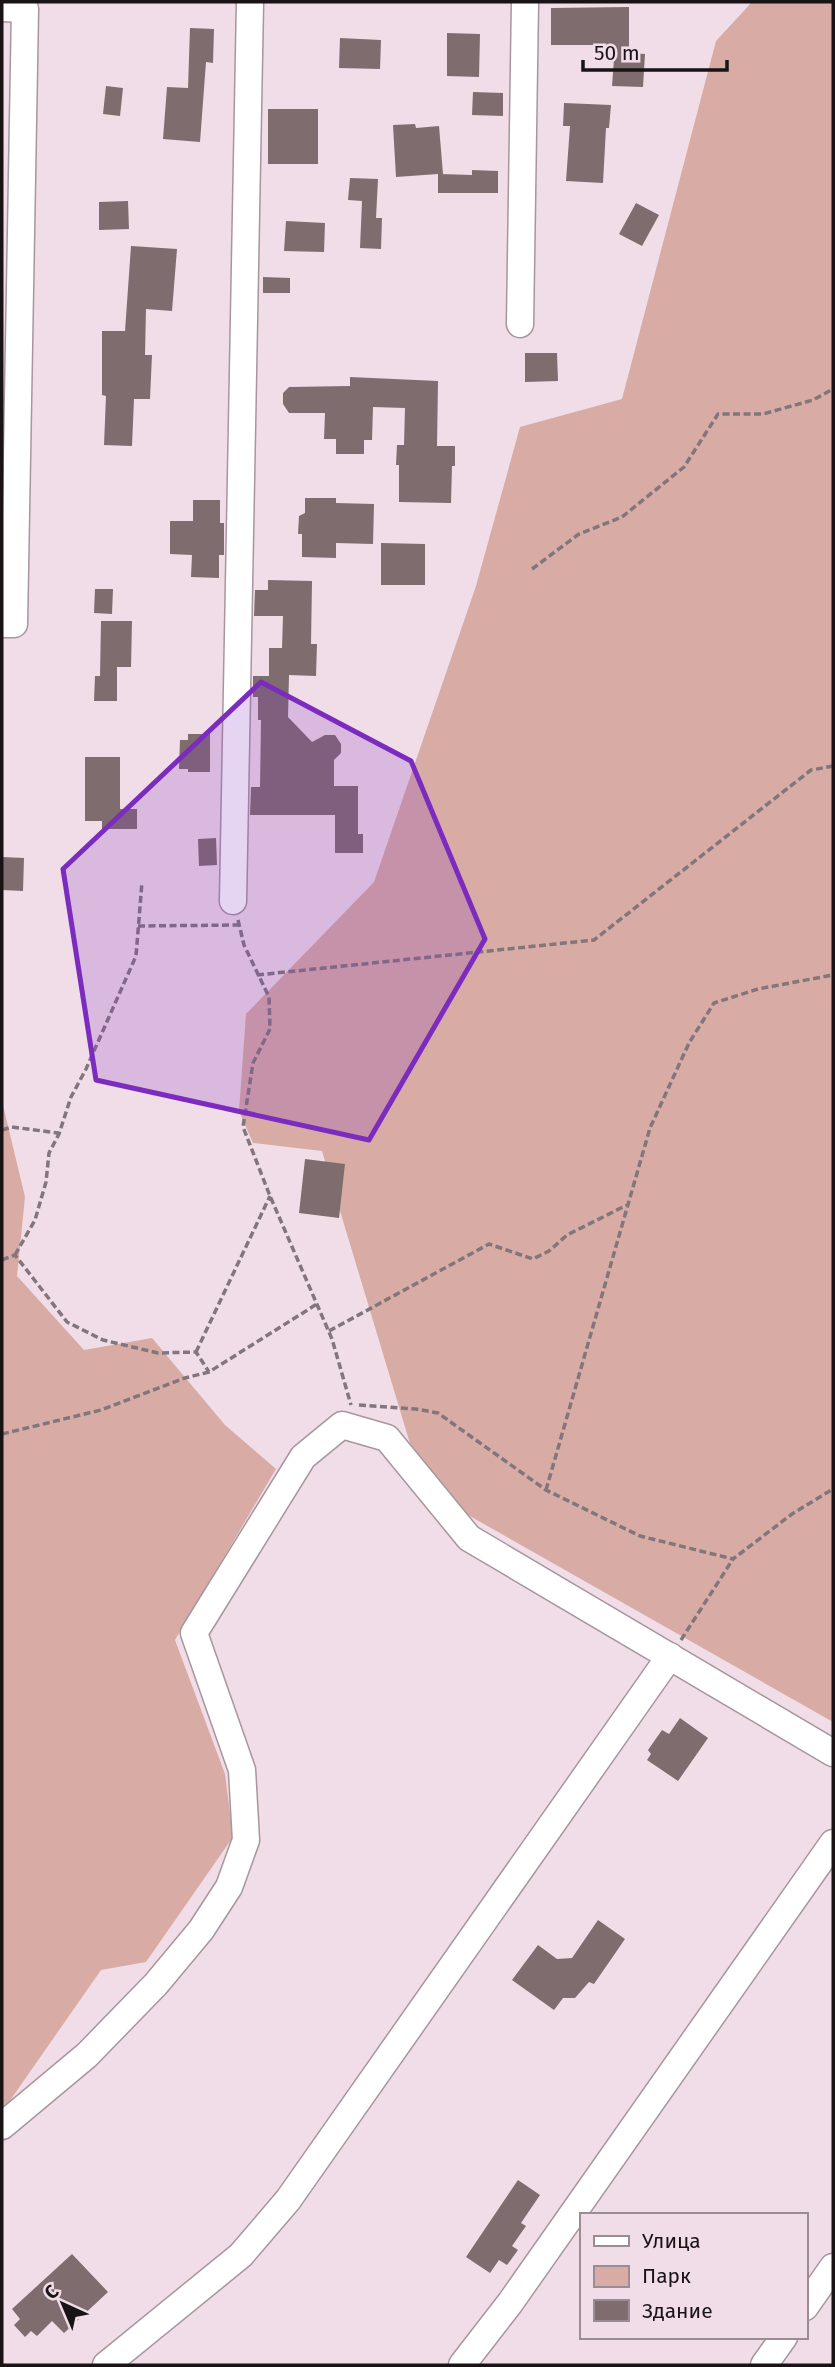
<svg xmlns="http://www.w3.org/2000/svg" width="835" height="2367" font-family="'Fira Sans',sans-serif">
	<rect width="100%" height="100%" fill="#f0dde7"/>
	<path fill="#d8aca5" d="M752 2H833V1722L424 1490 322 1151 253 1143 239 1111 246 1014 374 882 476 586 520 427 622 399 716 41Z
		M2 1101 25 1197 17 1276 84 1350 152 1338 225 1425 276 1469 175 1640 225 1774 233 1837 146 1962 101 1970 2 2112Z"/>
	<path fill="#7f6c6f" d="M629 7V53L645 54 643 87 612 86 615 45H551V8Z
		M190 28 214 29 213 63 206 62 200 142 163 139 167 87 188 88Z
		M447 33 480 34 479 77 447 76Z
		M340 38 381 40 380 69 339 68Z
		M106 86 123 88 120 116 103 114Z
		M473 92 503 93V116L472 115Z
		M564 103 611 105 609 128H606L603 183 566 181 570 126H563Z
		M268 109H318V164H268Z
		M415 124 416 128 439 126 443 174H440L472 175V170L498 171V193H438V174L396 177 393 125Z
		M350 178 378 179 376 218H382L381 249 360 248 362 201 348 200Z
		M128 201 129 229 99 230V202Z
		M636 203 659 215 642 246 619 234Z
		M286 221 325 223 324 252 284 251Z
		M131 246 177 249 172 311 146 309 145 355H152L150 399H134L132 446 104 445 106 396 102 395V331H125Z
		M263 277 290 278V293H263Z
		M525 353H557L558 381 525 382Z
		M350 377 438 381 437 446H455V466H452L451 503 399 502V465H396L397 445H404L405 408 373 407 372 440H364V454H336V439H324L325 413H289L283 404V393L289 387 350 386Z
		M305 498H336V503L374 504 373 544 336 543V558L302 557V534H298L299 516 305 513Z
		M193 500H220V523H224V555H219V578L191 577 192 555 170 554V521H193Z
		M381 543 425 544V585H381Z
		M268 580 312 581 311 644H317L316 676 289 675 288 717 312 742 325 735H335L341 744V753L334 760V786H358V834H363V853H335V815H250L251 787H260L261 720H258V697H253V676H269V648H282L283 616H254L255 590H268Z
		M95 589H113L112 614 94 613Z
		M101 621H132L131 667H117V701H94L95 676H100Z
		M188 734H210V772H188V769H179L180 740H188Z
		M85 757H120V809H137V829H102V821H85Z
		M216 838 217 865 199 866 198 839Z
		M2 857 24 858 23 891 2 890Z
		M305 1159 345 1164 339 1218 299 1213Z
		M680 1718 708 1738 678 1781 647 1760 651 1754 648 1750 662 1730 669 1734Z
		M598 1920 625 1939 594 1984 589 1982 575 1998H563L554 2010 512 1980 538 1945 557 1959 572 1958Z
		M518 2180 540 2195 521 2223 526 2226 512 2246 518 2250 507 2265 499 2260 490 2273 466 2257Z
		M72 2254 108 2292 64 2333 52 2321 37 2336 31 2331 25 2337 14 2325 20 2319 12 2309Z"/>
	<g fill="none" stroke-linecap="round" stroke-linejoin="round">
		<defs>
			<path id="minor" d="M2 8 25 9 14 624H2
				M520 324 525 2
				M233 901 250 2
				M2 2126 87 2055 156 1984 201 1930 229 1887 246 1840 242 1770 194 1633 303 1457 342 1425 387 1438 469 1538 833 1753
				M805 2307 833 2267
				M106 2365 241 2255 288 2200 670 1656
				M462 2365 510 2303 833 1843
				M764 2365 784 2337"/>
		</defs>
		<use href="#minor" stroke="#a7969e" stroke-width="29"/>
		<path stroke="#82767c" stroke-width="3.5" stroke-dasharray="7 3.5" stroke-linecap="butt" d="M532 569 579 534 622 517 684 467 718 414H763L813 400 833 389
			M238 920 244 945 269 997 270 1029 253 1063 243 1127 270 1196 332 1339 351 1405
			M138 926 240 925
			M257 975 594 940 811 770 833 766
			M2 1130 12 1127 58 1133
			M15 1255 35 1220 46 1182 49 1153 59 1134 71 1097 86 1069 136 956 142 882
			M2 1260 15 1255 67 1322 103 1340 158 1353 196 1352 209 1372
			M329 1331 489 1244 533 1259 549 1251 567 1235 629 1204
			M196 1352 270 1196
			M359 1405 416 1409 438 1413 546 1490 640 1536 733 1559 792 1514 833 1489
			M2 1434 101 1410 185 1378 209 1372 317 1304
			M546 1490 650 1128 689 1043 714 1003 758 989 833 975
			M681 1640 733 1559"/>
		<use href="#minor" stroke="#fff" stroke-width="26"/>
	</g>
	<path fill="#7b2cbf" fill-opacity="0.2" stroke="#7b2cbf" stroke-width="5" stroke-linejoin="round" d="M261 682 411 761 485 939 369 1140 96 1080 63 869Z"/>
	<rect width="835" height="2367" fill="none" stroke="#191316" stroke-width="7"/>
	<rect x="580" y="2213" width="228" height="126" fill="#f0dde7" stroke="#9a8c93" stroke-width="2"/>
	<rect x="594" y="2236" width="35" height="10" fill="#ffffff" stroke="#9a8c93" stroke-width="2"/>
	<text x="642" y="2248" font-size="21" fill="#191316">Улица</text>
	<rect x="594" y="2266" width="35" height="21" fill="#d8aca5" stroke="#9a8c93" stroke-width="2"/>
	<text x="642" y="2283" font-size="21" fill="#191316">Парк</text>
	<rect x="594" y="2300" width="35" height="21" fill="#7f6c6f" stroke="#9a8c93" stroke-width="2"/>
	<text x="642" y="2318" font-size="21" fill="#191316">Здание</text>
	<g transform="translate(63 2304) rotate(316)" stroke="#f0dde7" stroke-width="5" paint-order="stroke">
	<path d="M0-5L12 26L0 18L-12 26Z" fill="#191316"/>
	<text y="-10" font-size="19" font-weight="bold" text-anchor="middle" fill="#191316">С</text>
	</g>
	<path d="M583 60v10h144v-10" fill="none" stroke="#191316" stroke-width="3.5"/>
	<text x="594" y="60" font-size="21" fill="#191316" stroke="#f0dde7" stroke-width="5" paint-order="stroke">50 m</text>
</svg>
